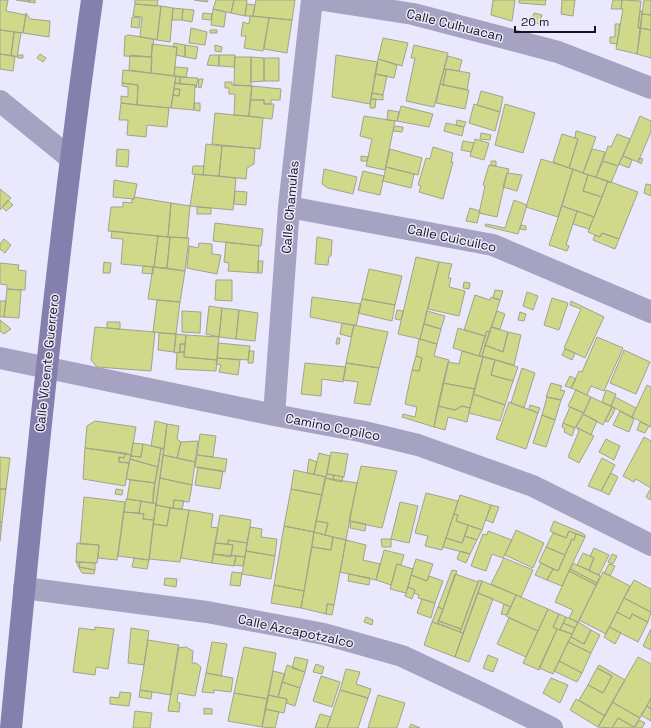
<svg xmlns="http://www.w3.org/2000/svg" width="651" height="728" font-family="'Space Grotesk',sans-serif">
	<rect width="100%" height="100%" fill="#e9e8fc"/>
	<path fill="#d0d88a" stroke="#a1a48c" d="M0 0H8L6 11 26 15 23 33 0 30Z
		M16 0H29V2Z
		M29 0H35V3L29 2Z
		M135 0H158L157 6 135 4Z
		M194 0H208L207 2Z
		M216 0H234L231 13 213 9Z
		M234 0H247L245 16 231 13Z
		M256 0H295L292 20 253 16Z
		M493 0H515L512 21 491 15Z
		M519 0H546L545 5 519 3Z
		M562 0H575L573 16 561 14Z
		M613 0H622L621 9H611Z
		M622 0 641 1 638 28H641L637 54 616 49 623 9H621Z
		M644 0H651V15L642 14Z
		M135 4 161 6 157 40 140 37 142 17 133 16Z
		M247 4 255 5 253 16H245Z
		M161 6 173 8 170 42 157 40Z
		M173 8 183 9 182 20H172Z
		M183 9 194 10 192 22 182 20Z
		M213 9 226 12 224 27 211 25Z
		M640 11H642L641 28H638Z
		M26 13 30 19 50 21 49 37 23 33Z
		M203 13 212 14 211 20 202 19Z
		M534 13 542 15 539 24 531 21Z
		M642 14 651 15V30L640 28Z
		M250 16 269 18 263 51 244 48 246 36H241L243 22 249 24Z
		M132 17 140 18 139 28 131 27Z
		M269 18 292 20 287 53 264 49Z
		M615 24H620L617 44 610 43V37H615Z
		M191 28 207 32 205 45 189 43Z
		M640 28 651 30V58L637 54Z
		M0 30 14 32 11 56 0 54Z
		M210 30H217V33H210Z
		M14 32 21 33 17 57 11 56Z
		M129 35 154 39 151 57 124 56 125 36Z
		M383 38 408 43 402 66 378 59Z
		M174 43 185 45V57L176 55 177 47H173Z
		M152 44 177 47 174 76 151 73Z
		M185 45 198 47 196 59 185 57Z
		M215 45 222 47 221 52 215 51Z
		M414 45 448 53 434 107 406 101 415 58H411Z
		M0 54 15 56 13 71 0 69Z
		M40 54 46 58 43 62 37 58Z
		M18 55H23V58H18Z
		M130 55 152 57 151 73 129 70Z
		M210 55H219V66L207 65Z
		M219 55H235L234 67 219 66Z
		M336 55 378 62 370 104 332 97Z
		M448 56 462 60 459 71 444 69Z
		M235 57H251V86L234 85Z
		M251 57 264 58V81L251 82Z
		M264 58H279V81H264Z
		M378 59 397 65 394 78 375 74Z
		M175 67 188 68 186 77 174 76Z
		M444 69 446 70 443 85 440 84Z
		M446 69 470 73 467 90 443 85Z
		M123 70 176 76 171 108 137 105 138 85 122 83Z
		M375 74 387 76 383 95 372 93Z
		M176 76 180 77V84L175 83Z
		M180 77 198 78 196 88 195 85 180 84Z
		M199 79H203L201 88 198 87Z
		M225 82H232V85L252 86 249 116 234 115 235 94H229V88H225Z
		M122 83 138 85 137 105 121 103V96L128 97V87L122 86Z
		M175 83 195 85 194 110 171 108 173 95 179 96 180 89H174Z
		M440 84 469 90 465 109 436 103Z
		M252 86 281 89 280 100H271V104H264V100H250Z
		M174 89H180L179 96 173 95Z
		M481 91 503 97 500 112 477 105Z
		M372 93 383 95V100L371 99Z
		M371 99H376L375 108H370Z
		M250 100H264V104H274L272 119 249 116Z
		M121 103 169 108 167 127 147 125 146 137 127 135 128 120H119Z
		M194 103H200V111L194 110Z
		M474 104 500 112 495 131 469 123Z
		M505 104 535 113 523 153 495 145Z
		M401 106 433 114 429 127 397 121Z
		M388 110 399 112 397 121 387 120Z
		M215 113 263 118 260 149 212 144Z
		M364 116 395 121 385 170 366 166 372 139 360 136Z
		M640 116 651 121V132L638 162 623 156Z
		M457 120 466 122 464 127 456 125Z
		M446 123 464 127 462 136 444 131Z
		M394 126 403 127 402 132 393 131Z
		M576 131 596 137 583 173 569 168 578 139 575 138Z
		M481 133 491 135 490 140 480 139Z
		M562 134 578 139 569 168 553 162Z
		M617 134 630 139 618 166 603 161 608 146 611 147Z
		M475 139 489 143 484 160 470 156Z
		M463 141 474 143 471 152 461 150Z
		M206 144 222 146 219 176 203 175Z
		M222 146 255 148 254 164 247 168 246 179 219 176Z
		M433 147 453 153 451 162H453L443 199 419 192 421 186 418 185 426 158 430 159Z
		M117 149 129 150 128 167 116 166Z
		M390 149 422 158 418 175 386 167Z
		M592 149 605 152 596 177 583 173Z
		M361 156 368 157 367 161H361Z
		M623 156 632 160 629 168 619 164Z
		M639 158 643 159 641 164 638 162Z
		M541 159 573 169 558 217 526 207Z
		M491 161H496V166L491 165Z
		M603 161 618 166 611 183 596 177Z
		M489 165 509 169 508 173H507L497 217 479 213 485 186 483 185Z
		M193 166H204L203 175 192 174Z
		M386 167 414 174 411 188 383 181Z
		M324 169 357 177 353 194 328 188 322 184Z
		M573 169 588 175 583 191 602 197 594 217 562 206Z
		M363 171 384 176 380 195 358 190Z
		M507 173 522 175 517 191 503 187Z
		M195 174 236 178 233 210 190 206Z
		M588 175 608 181 602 197 583 191Z
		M114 180 137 184 134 199 113 197Z
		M608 181 638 192 619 239 602 233 600 237 588 232Z
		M646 184 651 185V196L644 193Z
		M0 189 11 198 0 210Z
		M235 191 247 192 246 205 234 204Z
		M134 197 171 203 168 237 108 231 111 207H123V202L132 203V199H134Z
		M8 200 13 205 6 211 2 207Z
		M514 200 527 205 518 234 485 226 486 224 505 228Z
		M171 203 190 206 187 238 168 237Z
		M562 206 577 211 566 245 569 246 567 251 549 245Z
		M197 207 211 208V214H197Z
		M470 208 480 211 477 223 466 221Z
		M577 211 594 217 589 229 573 224Z
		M215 223 263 229 261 246 213 241Z
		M521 225 526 226V230L520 229Z
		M112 231 158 236 154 267 121 264 123 239 111 238Z
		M602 233 619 239 615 249 593 240 595 235 600 237Z
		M158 236 170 237 167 268 154 267Z
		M170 237 189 238 185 271 167 268Z
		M317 237 332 240 331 256H329L328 265 315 264Z
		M4 239 11 245 5 253 0 249V244Z
		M226 242 259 246 258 273 228 271 229 263 224 262Z
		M199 243 212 244V254L221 255 217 274 187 268 189 246 198 248Z
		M416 257 439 262 420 339 398 334Z
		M258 261H263L262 273H258Z
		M104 262 111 263 110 273H103Z
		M439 262 452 264 448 278H451L449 287 465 291 459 316 428 309Z
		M0 263 19 265 18 270 26 271 25 290 7 289V285L0 284Z
		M143 266 153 267V274L142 273Z
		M153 267 185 271 180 302 148 299Z
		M369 269 402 276 395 305 362 299Z
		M216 280H232V301L215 300Z
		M464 282 470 283 469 289 463 288Z
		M7 289 21 290 19 318 4 317Z
		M495 290 503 291 500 300 493 298Z
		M527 292 538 296 533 310 523 306Z
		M475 295 490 300 491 297 500 300 490 332 487 331 485 336 464 330Z
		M312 297 361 304 356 326 310 317Z
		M552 298 568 303 559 330 544 325Z
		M362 299 395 305 392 321 358 313Z
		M157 300 180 302 176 334 153 332Z
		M0 301H6L4 317H0Z
		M571 301 604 317 585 358 564 348 581 309 570 305Z
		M209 306 222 308 219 337 206 334Z
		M222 308 239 310 236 339 219 337Z
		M239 310 258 313 255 341 236 339Z
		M397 310 403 311 401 320 395 319Z
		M182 311 201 312 200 333 182 332Z
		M427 311 445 316 441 329 424 324Z
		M497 311 505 314 500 329 491 327Z
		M520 312 526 314 524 321 518 320Z
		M0 320 11 329 4 334 0 331Z
		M107 322H120V329L107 328Z
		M342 323 354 325 351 337 340 334Z
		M424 324 441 329 437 344 420 339Z
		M354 325 388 332 379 368 346 363Z
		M95 327 155 332 151 371 97 367 91 360Z
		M491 327 508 332 503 352 485 345Z
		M458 328 485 336 479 356 453 348Z
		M487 331 490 332 482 356H479Z
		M508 332 521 335 514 365 482 356 485 345 503 352Z
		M159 333 176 334 174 352 158 350Z
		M176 334 186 335 185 344H180V352L174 353Z
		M186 335 219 337 217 360 184 357Z
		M597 337 623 348 604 391 591 386 587 395 571 388 579 371 582 372Z
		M337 338H340L339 344H336Z
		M419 339 437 344 434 356 449 360 434 427 402 417 403 414 415 417 417 407 405 404 412 370 419 371 422 358 416 356Z
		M218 343 250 346 248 360 217 358Z
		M180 344H185L184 352H180Z
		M565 349 575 353 572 360 562 355Z
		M624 350 650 362 636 394 610 383Z
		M249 351H254L253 363H248Z
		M462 351 483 357 475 389 443 383 448 362 459 364Z
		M184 352V357L217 360 216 371 176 369 177 353Z
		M416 356 422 358 419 371 412 370Z
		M483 357 495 360 491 375 513 381 505 405 473 394Z
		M217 358 240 360 238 375 219 372 221 365 216 364Z
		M495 360 518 367 513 381 491 375Z
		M305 363 346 367 343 382 322 379 321 396 301 394Z
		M346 363 379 368 370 405 354 403 358 382 343 380Z
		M522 368 535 373 524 408 511 403Z
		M570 376 576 379 571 388 565 386Z
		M443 383 475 389 470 408 462 406 455 410 438 406Z
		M551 383 562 386 560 390 565 391 561 400 546 397Z
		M647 385 651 387V427L632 417Z
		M576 390 591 397 584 413 568 406Z
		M606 390 616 394 611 406 602 402Z
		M473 394 505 405 500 421 469 413Z
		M547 397 561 400 555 420 542 415Z
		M591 397 612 407 603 425 583 414Z
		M615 397 636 408 632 417 611 406Z
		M509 402 538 413 526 449 496 439Z
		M530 405 540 408 538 413 529 409Z
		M438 406 455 410 462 406 470 408 467 422 448 417 445 430 434 427Z
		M570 407 584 413 575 428 563 423Z
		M612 407 615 409 613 414 608 422 605 421Z
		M620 411 634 419 629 432 613 425Z
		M583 414 597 421 591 435 576 427Z
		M542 415 555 420 546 447 533 443Z
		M95 421 136 427 131 455 85 448 87 426Z
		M155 421 167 424 164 449 151 446Z
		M640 422 649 426 645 433 637 430Z
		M563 423 575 428 572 436 564 432 565 429 562 427Z
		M167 424 179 426 177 439 181 442 177 458 163 455Z
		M577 428 594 436 579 463 568 457 579 431Z
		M200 434 216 436 213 457 197 455Z
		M644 437 651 441V488L636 479 634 482 623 476Z
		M606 439 620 446 614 460 599 452Z
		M198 441 195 462 177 458 181 442Z
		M133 443 143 444 141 457 131 456Z
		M143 444 161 448 158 467 130 459 131 456 141 457Z
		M85 448 125 453 124 458 119 457V462L129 463 125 486 83 479Z
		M161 448 164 449 156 504 153 503V493Z
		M331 452 348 454 344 477 327 474Z
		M125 453 131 455 129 463 119 462V457L124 458Z
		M319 453 330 456 326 477 314 474Z
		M163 455 195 462 192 485 160 478Z
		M197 455 227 459 225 472 195 467Z
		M0 457 10 458 6 489H0Z
		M602 458 615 465 601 491 588 486Z
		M130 459 158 467 155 483 126 479Z
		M309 459 317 462 314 474 307 473Z
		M361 466 397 471 382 528 349 521Z
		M198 467 223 471 220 489 195 485Z
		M294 470 326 477 322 495 291 489Z
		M611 473 618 477 609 495 601 491Z
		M327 474 334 475 333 480 325 478Z
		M334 475 343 477 342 482 333 480Z
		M160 478 192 485 189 502 174 500 173 508 156 505Z
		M325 478 357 483 346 540 325 535 328 523 316 521Z
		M130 480 155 483 153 503 127 499Z
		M651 488V500L646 497Z
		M0 489H6L2 522H0Z
		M116 489 123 490 122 495 115 494Z
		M291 489 322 495 314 532 284 526Z
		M426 493 458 501 442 550 425 546 428 536 415 533Z
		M460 495 491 505 482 530 456 521 458 515 454 514Z
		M84 497 125 502 117 560 98 558 99 545 80 544Z
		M126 499 141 501 139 513 124 512Z
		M174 500 184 501 182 509 173 508Z
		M141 501 156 504 154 520 143 519 144 514 139 513Z
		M400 502 418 506 409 543 391 539Z
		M156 505 170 508 167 526 153 524Z
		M491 505 499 507 493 523 486 520Z
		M170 508 189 510 180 562 149 559 153 524 167 526Z
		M189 510 213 514 211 527 218 528 212 563 181 558Z
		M124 512 144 514 143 519 154 520 149 560 118 556Z
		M454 514 458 515 456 521 468 525 462 543 446 538Z
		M220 515 251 520 247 543 228 540V544L215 543Z
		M316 521 328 523 325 535 314 532Z
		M351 521 366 524 365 531 350 528Z
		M554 521 582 533 585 535V537L569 531 566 538 550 531Z
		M0 522H2L0 541Z
		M468 525 482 530 477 540 465 536Z
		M284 526 314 532 304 591 274 585Z
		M250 527 262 529 261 537 277 539 275 556 246 551Z
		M516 530 544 543 533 568 505 555Z
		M488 531 512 540 503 558 492 554 486 571 471 566 483 534 487 535Z
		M569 531 576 534 574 540 572 539 565 555 546 547 553 533 566 538Z
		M314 532 333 537 331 550 312 547Z
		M576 534 585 537 562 586 547 580 553 569 558 571 572 539 574 540Z
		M465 536 477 540 470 554 443 547 446 538 462 543Z
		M333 537 346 540 334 605 327 604 326 614 301 608 312 547 331 550Z
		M381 539H391V547H382Z
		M228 540 247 543 245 557 231 555 233 545 228 544Z
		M346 540 366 545 363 560 380 564 376 580 340 572Z
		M77 543 99 545 97 563 76 562Z
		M215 543 233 545 231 557 213 554Z
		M546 547 565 555 558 571 539 562Z
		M594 548 609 555 599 575 589 570 594 558 590 556Z
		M384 550 404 555 401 565 397 564 391 585 376 580Z
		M246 551 275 556 271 579 242 574Z
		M460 551 470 554 466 563 457 559Z
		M583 553 594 558 589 570 577 565Z
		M213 554 236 556 234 566 212 563Z
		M612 554 617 556 613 564 608 562Z
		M236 556 245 557 243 566 234 565Z
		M134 558 149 560 147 569 132 567Z
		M504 558 533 570 521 597 491 584Z
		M416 559 433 564 427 581 411 575Z
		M76 562H80L79 567 95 570 94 574 82 573Z
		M80 562 95 563V570L79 567Z
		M541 563 553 569 547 580 535 575Z
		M573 563 600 576 597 583 570 569Z
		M397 564 413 569 406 593 390 589Z
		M609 564 615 566 610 576 604 573Z
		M570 569 597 583 596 585 569 571Z
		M452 570 457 571 443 609 438 607Z
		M569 571 596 585 578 623 569 618 573 610 555 602Z
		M232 572 242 573 240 586 230 585Z
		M603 572 630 586 606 634 579 620Z
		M349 574 370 578 369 585 348 581Z
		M455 574 478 582 461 629 439 621Z
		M411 575 427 581 429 576 443 581 435 603 418 598 419 595 414 593 415 590 408 587Z
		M165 578 177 579 176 587 164 585Z
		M479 580 482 581 463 633 460 632Z
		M634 580 651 589V612L624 598Z
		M482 581 516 595 511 607 478 593Z
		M274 585 304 591 301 608 271 603Z
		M408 587 415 590 412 599 405 596Z
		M478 593 493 599 469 662 455 657Z
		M516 595 548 609 538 631 506 616Z
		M624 598 651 612 648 622 632 614 630 619 617 612Z
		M422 599 435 603 431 618 417 613Z
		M327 604 334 605 332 615 326 614Z
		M504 604 511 607 507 615 501 614Z
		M438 607 443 609 437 624 432 622Z
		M548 609 559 614 553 627 557 629 539 670 523 663Z
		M617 612 630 619 632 614 648 622 638 642 609 627Z
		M559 614 566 617 560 630 553 627Z
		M366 617 373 620 372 625 364 622Z
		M566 617 578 622 575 628 563 623Z
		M509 618 538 631 526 657 497 644Z
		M439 621 461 629 460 632 438 623Z
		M432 622 463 633 455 657 424 645Z
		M578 622 591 630 584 644 571 637Z
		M563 623 575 628 572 634 560 630Z
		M95 627 114 629 108 669 96 667 95 675 73 672 79 628 95 630Z
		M609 627 621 633 615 644 604 637Z
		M131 628 149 631 144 665 128 663Z
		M557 629 572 634 553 674 539 668Z
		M651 629V650L643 646Z
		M591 630 600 635 591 653 568 642 571 637 584 644Z
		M148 640 179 645 171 695 140 690Z
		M212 642 227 644 221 676 206 673Z
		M568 642 591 653 582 673 559 661Z
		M186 647 193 651 192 663H196L201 667 195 696 178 693 177 702 180 703 179 712 168 711 178 648Z
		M244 647 276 653 268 699 234 693Z
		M488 655 498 659 493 672 483 668Z
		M295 657 308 660 305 672 292 668Z
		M638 657 651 664V698L640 718 612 702Z
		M559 661 582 673 577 682 554 671Z
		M316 664 324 667 322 674 313 672Z
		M287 665 305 672 300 688 282 682Z
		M599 665 625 680 605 716 579 700 588 685 603 693 612 676 597 668Z
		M597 668 612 676 603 693 588 685Z
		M346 669 360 672 356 684 371 689 368 698 340 690Z
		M273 671 285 674 278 697 268 695Z
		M206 673 233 678 231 692 214 690V693L202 692Z
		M321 676 340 682 332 707 313 701Z
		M551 678 568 685 560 703 543 693Z
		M282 682 300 688 295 706 286 703 287 699 278 697Z
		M140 690 152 692 151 699 139 697Z
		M340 690 368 698 358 728H327Z
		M120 692 131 693 129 706 110 704V697L119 698Z
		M234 693 268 699 262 727 228 721Z
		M268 695 287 699 284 713 265 709Z
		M378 695 405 703 397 728H368Z
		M651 698V709L647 706Z
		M576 699 605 716 598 727 570 710Z
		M612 702 640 718 634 727 618 718 612 728 598 727Z
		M647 706 651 709V721L641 715Z
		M204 708 212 709V714H204Z
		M265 709 279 712 275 728 262 727Z
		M135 711 152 713 150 728H133Z
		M320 714 331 717 327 728H315Z
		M618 718 634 727V728H612Z
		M639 720 645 723 642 728H635Z
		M411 724 420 728H409Z"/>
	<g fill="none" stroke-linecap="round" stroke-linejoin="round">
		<path stroke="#a6a3c2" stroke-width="22" d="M323 0 413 14 558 52 651 88
			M0 101 70 158
			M289 207 493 245 651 312
			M0 358 274 415 360 431 418 445 533 486 651 545
			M274 415 289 207 312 0
			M24 588 207 612 324 634 402 656 485 695 552 728"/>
		<path stroke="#857fad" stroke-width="22" d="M11 728C34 485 58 242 92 0"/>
	</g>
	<g text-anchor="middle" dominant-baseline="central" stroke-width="3" stroke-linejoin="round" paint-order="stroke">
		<g font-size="13" fill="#15141d" stroke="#e9e8fc">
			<text transform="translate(455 25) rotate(14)">Calle Culhuacan</text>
			<text transform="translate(290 207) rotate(-85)">Calle Chamulas</text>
			<text transform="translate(452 238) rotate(12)">Calle Cuicuilco</text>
			<text transform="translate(47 363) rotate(-84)">Calle Vicente Guerrero</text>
			<text transform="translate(333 427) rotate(11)">Camino Copilco</text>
			<text transform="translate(296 631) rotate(12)">Calle Azcapotzalco</text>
		</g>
	</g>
	<path d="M515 26v6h80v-6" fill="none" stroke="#15141d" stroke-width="2"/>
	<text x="521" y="26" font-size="12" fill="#15141d" stroke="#e9e8fc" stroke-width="3" paint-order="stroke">20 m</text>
</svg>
